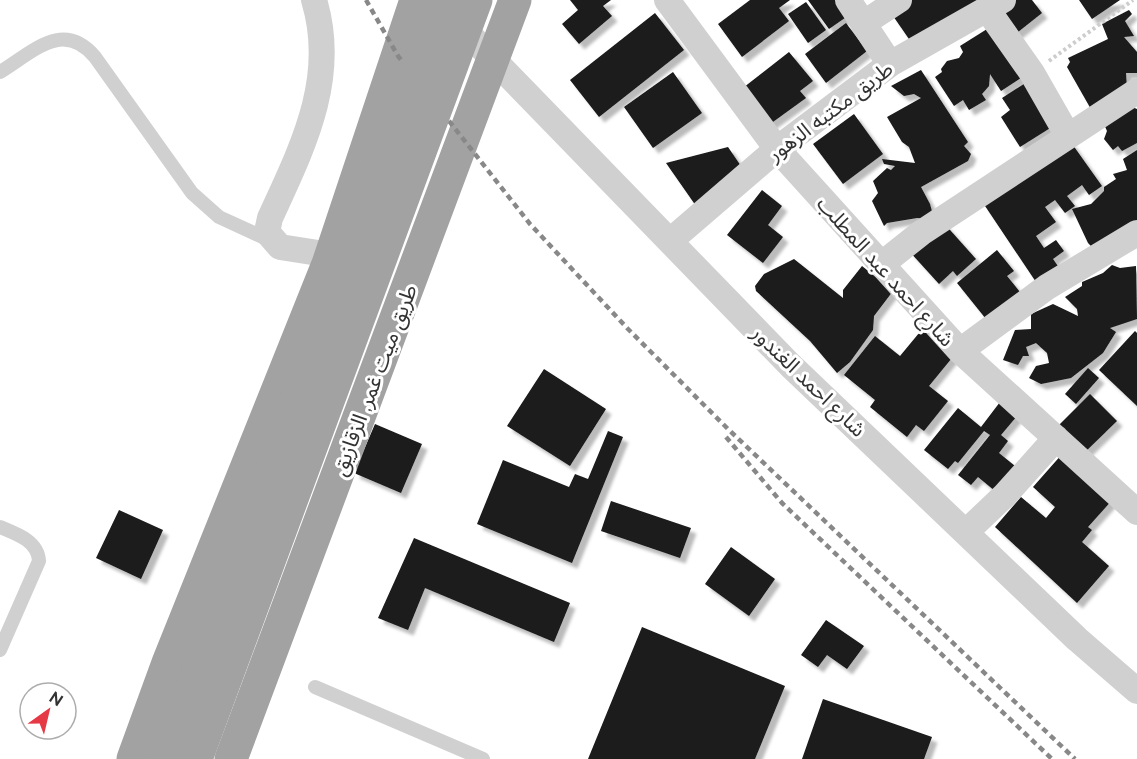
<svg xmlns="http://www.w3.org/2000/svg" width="1137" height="759" font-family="Raleway,'Noto Sans Arabic',sans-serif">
	<defs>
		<filter id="shadow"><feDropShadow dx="5.5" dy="5.5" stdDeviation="1.5" flood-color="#0004"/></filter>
	</defs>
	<rect width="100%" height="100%" fill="#fff"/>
	<path fill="#1a1a1a" filter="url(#shadow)" d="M570 0H611L603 6 612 16 579 44 562 24 578 10Z
		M750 0H790L779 8 789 21 742 57 718 24Z
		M808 0H843L852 13 829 29Z
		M911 0H991L911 42 891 13Z
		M1010 0H1032L1042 13 1013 36 994 12Z
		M1079 0H1120L1092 19Z
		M806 2 826 30 808 43 788 14Z
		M1129 10 1132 14 1125 21 1134 36 1124 37 1137 52V73H1126L1127 90 1092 111 1067 67 1070 62 1068 58 1108 39 1102 24Z
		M655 13 684 50 599 117 570 80Z
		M846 23 867 51 826 83 805 54Z
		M995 24 1027 74 1001 91 990 74 989 86 982 94 986 100 969 110 963 100 954 106 935 77 942 72 941 69 947 61 959 58 963 52 960 46Z
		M789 52 813 81 800 91 806 98 766 127 739 91Z
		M921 70 968 142 964 146 971 154 968 161 921 187 930 204 934 219 917 218 887 223 884 226 872 201 878 193 873 181 887 168 891 170 895 166 884 164 882 159 915 163 909 147 902 142 887 117 921 98 914 94 904 96 891 86Z
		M673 72 702 113 653 148 624 107Z
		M1027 82 1055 125 1020 147 1001 117 1010 110 1002 98Z
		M1130 106 1137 109V143L1122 151 1118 146 1113 150 1104 139 1107 131 1103 122Z
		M854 114 883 154 843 184 813 144Z
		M1070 141 1102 186 1089 195 1082 185 1067 196 1075 206 1065 213 1055 200 1045 207 1056 222 1036 236 1044 248 1056 240 1064 251 1053 259 1062 272 1040 288 983 203Z
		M728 147 745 172 696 206 666 163Z
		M1137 150V221L1097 252 1088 243 1072 209 1091 204 1104 191V187L1116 179 1113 174 1127 170 1123 159Z
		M762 190 782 206 768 225 783 237 763 263 727 235Z
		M942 221 976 259 957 276 953 271 939 284 909 251Z
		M997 250 1014 271 1007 276 1024 297 990 324 957 283Z
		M794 259 843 298V290L862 266 893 291 874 316 873 330 850 362 837 373 810 341 756 291 755 286 764 274Z
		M1112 265 1120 268 1136 266 1137 319 1110 328 1116 332 1103 353 1071 378 1041 384 1029 378 1036 366 1049 363 1047 353 1036 343 1026 347 1029 356H1023L1018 365 1003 360 1015 330 1031 329V314L1053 304 1078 316 1077 309 1065 297 1082 286V282L1103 273Z
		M924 327 956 353 929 386 948 401 924 431 916 425 907 437 870 407 875 400 844 375 875 336 900 356Z
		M1135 331 1137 333V406L1099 370Z
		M1088 368 1099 378 1076 404 1065 394Z
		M544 369 606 409 570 466 507 426Z
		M1090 394 1117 421 1080 457 1054 430Z
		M1000 402 1017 416 1001 435 1008 441 999 453 1015 466 995 491 978 477 971 485 958 475 990 435 984 431 958 463 955 461 948 469 924 450 958 408 981 427Z
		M375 424 422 444 401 493 354 473Z
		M608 431 623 437 572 563 477 524 503 460 569 487 575 474 588 479Z
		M1063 453 1114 498 1088 527 1092 530 1082 542 1109 566 1077 603 995 527 1021 497 1046 518 1055 507 1033 487Z
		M611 501 691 528 680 558 601 531Z
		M119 510 163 530 141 579 96 558Z
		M414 538 570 603 554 642 425 588 408 630 378 618Z
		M731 547 775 579 749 616 705 584Z
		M826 620 864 646 847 669 827 655 818 667 801 655Z
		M642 627 785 686 755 759H588Z
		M823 699 932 737 924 759H802Z"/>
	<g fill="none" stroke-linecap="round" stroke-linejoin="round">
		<path stroke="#cdcdcd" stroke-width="4" stroke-dasharray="3 3" stroke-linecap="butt" d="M1049 61 1133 0"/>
		<path stroke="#d0d0d0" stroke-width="14" d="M0 72C33 52 63 19 95 57L192 193 219 217 269 240
			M0 527C17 534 38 541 39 561L0 650
			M315 687 483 759"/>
		<path stroke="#d0d0d0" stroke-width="26" d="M314 0C338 79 302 148 270 218L267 232 280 247 331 255
			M667 0 777 149 960 351 1137 512
			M848 0 890 64
			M987 9 1032 73 1068 136
			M453 18 790 365 1077 639 1137 691
			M864 23 899 0
			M670 241 777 149 890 64 1003 0
			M882 264 921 233 1137 91
			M960 351 1047 287 1137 233
			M967 531 1005 495 1056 438"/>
		<path stroke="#a2a2a2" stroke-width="33" d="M133 759 168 663 328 264 416 0
			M231 759 515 0"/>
		<path stroke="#888" stroke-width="4.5" stroke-dasharray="6 4.5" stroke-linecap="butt" d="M366 0 398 56 530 224 628 329 728 429 1075 759
			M726 437 782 503 1052 759"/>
		<path stroke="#a2a2a2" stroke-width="33" d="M166 759 442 0
			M196 759 476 0"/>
	</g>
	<g text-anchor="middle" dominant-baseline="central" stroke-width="6" stroke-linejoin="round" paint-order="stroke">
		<g font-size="21" fill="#333" stroke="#fff">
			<text transform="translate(830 111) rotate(-37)">طريق مكتبه الزهور</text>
			<text transform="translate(886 271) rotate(48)">شارع احمد عبد المطلب</text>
			<text transform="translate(374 380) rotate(-69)">طريق ميت غمر, الزقازيق</text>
			<text transform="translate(809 381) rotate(44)">شارع احمد الغندور</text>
		</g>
	</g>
	<g transform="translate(48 711) rotate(34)"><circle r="28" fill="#ffffff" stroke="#adadad" stroke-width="1.5"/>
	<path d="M0-4.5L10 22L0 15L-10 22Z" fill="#e63946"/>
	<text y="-9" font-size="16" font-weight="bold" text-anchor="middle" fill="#333333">N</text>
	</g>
</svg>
